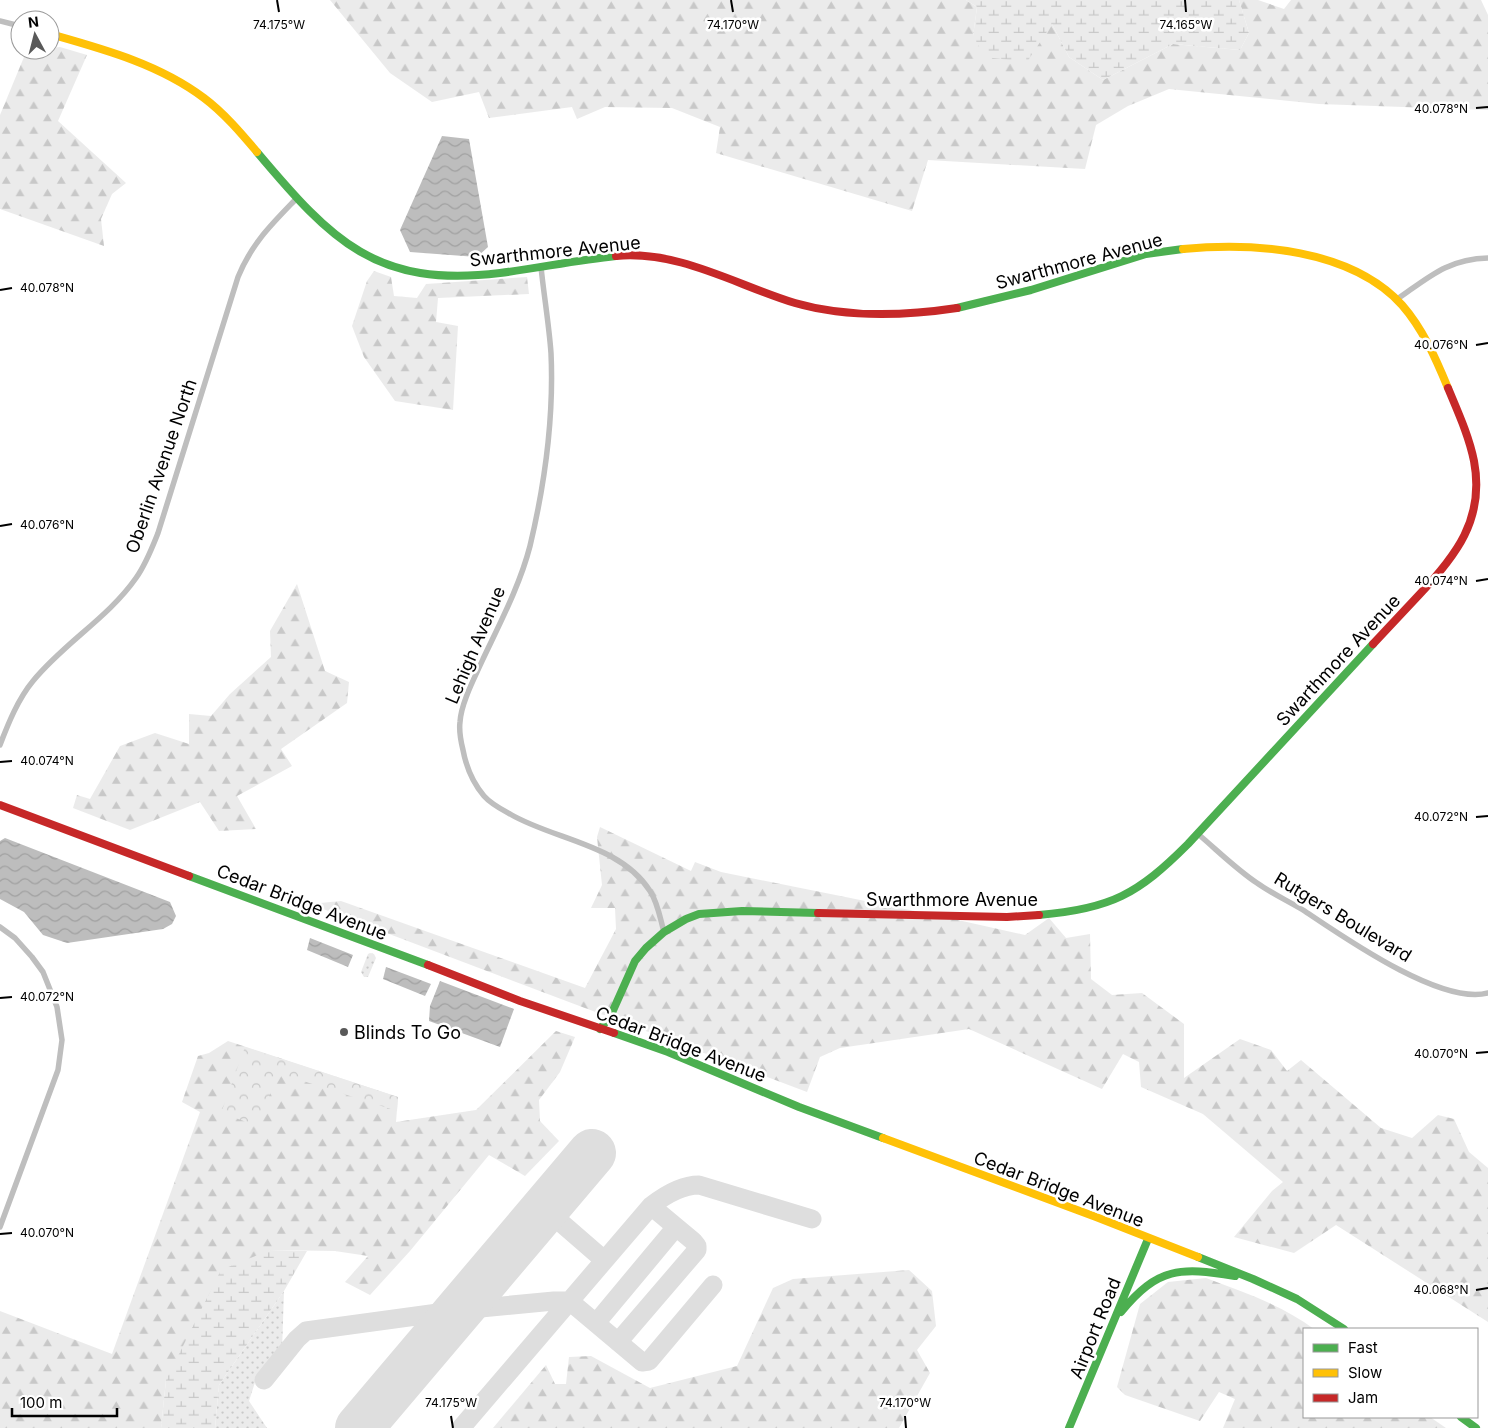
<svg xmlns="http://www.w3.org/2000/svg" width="1488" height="1428" font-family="Inter,sans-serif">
	<defs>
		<pattern id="grass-dots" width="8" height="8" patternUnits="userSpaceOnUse" patternTransform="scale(1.25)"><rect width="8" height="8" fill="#ebebeb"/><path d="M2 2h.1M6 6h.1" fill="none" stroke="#c8c8c8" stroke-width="1.8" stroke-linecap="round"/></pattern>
		<pattern id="forest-firs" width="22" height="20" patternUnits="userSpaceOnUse" patternTransform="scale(1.25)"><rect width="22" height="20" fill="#ebebeb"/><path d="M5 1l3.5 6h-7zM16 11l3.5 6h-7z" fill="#c8c8c8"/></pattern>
		<pattern id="wetland-marsh" width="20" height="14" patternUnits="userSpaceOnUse" patternTransform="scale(1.25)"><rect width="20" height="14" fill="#ebebeb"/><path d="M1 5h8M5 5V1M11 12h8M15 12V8" fill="none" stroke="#c8c8c8"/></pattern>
		<pattern id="park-crowns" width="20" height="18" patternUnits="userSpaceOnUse" patternTransform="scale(1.25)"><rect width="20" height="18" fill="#ebebeb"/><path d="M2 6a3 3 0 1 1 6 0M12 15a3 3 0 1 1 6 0" fill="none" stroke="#c8c8c8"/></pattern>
		<pattern id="water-waves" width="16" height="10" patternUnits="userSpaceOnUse" patternTransform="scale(1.25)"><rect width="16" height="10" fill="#bdbdbd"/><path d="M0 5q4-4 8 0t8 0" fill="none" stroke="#a1a1a1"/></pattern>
	</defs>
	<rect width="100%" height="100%" fill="#fff"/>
	<path fill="url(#grass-dots)" d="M370 953 374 954 376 958 368 977H364L361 972 368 954Z
		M284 1291 282 1351 257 1376 249 1401 267 1428H215L219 1385Z"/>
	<path fill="url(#forest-firs)" d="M330 0H966L977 7 973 36 1052 24 1069 57 1103 80 1173 44 1240 50 1249 33 1239 0H1258L1284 9 1291 0H1481L1488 15V110L1319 104 1169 89 1128 106 1096 125 1085 169 928 160 912 211 716 153 720 127 672 108 605 107 577 119 572 107 489 118 479 92 432 102 390 73Z
		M60 47 87 55 58 121 126 183 112 194 101 219 104 246 0 209V115L24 57 25 50H50V48Z
		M374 271 391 277 394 296 417 298 426 284 527 277 529 294 438 298 436 322 458 326 453 410 395 401 364 357 352 326 367 281Z
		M297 584 325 671 349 682 347 703 281 749 292 766 237 796 256 829 219 831 200 802 130 830 73 808 77 795 90 799 120 746 155 733 189 744V714L211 716 230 694 271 657 270 631Z
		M600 827 691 871 695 862 721 872 940 916 1025 935 1049 918 1066 938 1090 934 1091 979 1112 995 1142 993 1184 1024V1078L1240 1039 1271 1050 1287 1071 1301 1060 1381 1128 1412 1138 1438 1115 1454 1119 1469 1152 1488 1168V1322L1336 1225 1294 1253 1234 1237 1272 1191 1283 1182 1203 1114 1141 1087 1139 1062 1123 1054 1102 1089 969 1029 840 1048 820 1057 807 1092 310 904 341 901 585 988 616 929 615 908H591L602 885 597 837Z
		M556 1031 575 1037 560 1072 539 1100 540 1121 559 1141 525 1176 489 1155 410 1251 370 1295 345 1282 368 1256 335 1251 270 1250 166 1380 161 1428H0V1311L112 1354 200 1112 182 1102 198 1056 209 1053 228 1041 398 1097 396 1122 476 1110Z
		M909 1270 932 1291 936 1326 917 1350 930 1373 899 1428H493L546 1365 555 1384H566L569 1357 591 1356 650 1388 737 1366 773 1288 793 1279Z
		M1206 1278C1243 1292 1282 1305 1314 1329H1304V1417H1430L1446 1428H1223L1235 1399 1219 1392 1200 1421 1125 1395 1117 1387 1140 1304 1168 1282Z"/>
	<path fill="url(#wetland-marsh)" d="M966 0H1239L1249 33 1240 50 1173 44 1103 80 1069 57 1052 24 1027 62 985 57 973 36 977 7Z
		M270 1250 307 1251 284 1291 219 1385 215 1428H161L166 1380 221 1270Z"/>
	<path fill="url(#park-crowns)" d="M245 1047 398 1097 397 1111 278 1073 258 1126 221 1113Z"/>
	<path fill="url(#water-waves)" d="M442 136 469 139 488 247 477 257 410 252 400 230Z
		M5 838 170 902 176 916 172 924 163 929 67 943 43 935 24 912 0 899V841Z
		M310 938 353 955 348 967 307 950Z
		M386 967 431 984 425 996 383 979Z
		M440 981 514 1009 500 1047 429 1021 430 1006Z"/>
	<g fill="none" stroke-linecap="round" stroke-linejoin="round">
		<path stroke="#dedede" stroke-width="19" d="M540 1215 551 1214 604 1260
			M596 1323 676 1227
			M618 1342 697 1250V1246L693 1241 651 1206
			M264 1380 297 1339 306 1331 460 1310 554 1301H568L573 1304 642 1362 649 1361 713 1285
			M461 1428 651 1206C665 1195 681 1185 699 1185L812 1219"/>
		<path stroke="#dedede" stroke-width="48" d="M359 1428 592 1153"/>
		<path stroke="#bebebe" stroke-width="5.5" d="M0 21 20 26
			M541 267C544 296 549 325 551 353 554 418 545 483 530 546 520 585 500 623 483 659 475 677 461 703 460 722 459 730 461 742 463 750 466 766 473 783 484 796 491 804 501 809 510 814 554 840 620 844 650 891 658 903 660 918 664 932
			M1396 300C1428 278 1447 259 1488 258
			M0 745C8 724 18 699 33 681 64 643 108 618 136 578 146 564 152 548 158 533L238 277C252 243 271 225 296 199
			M1198 834C1217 850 1236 869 1257 883 1271 893 1288 901 1303 910 1342 936 1441 1006 1488 993
			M0 927 15 938 32 957 43 972 57 1007 62 1040 58 1070 0 1227"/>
		<path stroke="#4caf50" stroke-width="8" d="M257 152C332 241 376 288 500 273 539 268 577 260 616 256
			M957 308 1031 290 1146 254 1183 249
			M189 876 428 965
			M1039 915C1111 909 1138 894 1188 844L1373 644
			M600 1029 611 1015 635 961 646 948 664 932 686 919 699 914 742 911 818 913
			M614 1033 668 1052 799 1107 883 1138
			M1198 1257 1253 1279 1297 1299 1344 1329
			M1121 1312C1158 1267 1180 1267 1235 1276
			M1461 1417 1476 1428
			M1069 1428 1148 1239"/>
		<path stroke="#ffc107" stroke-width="8" d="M50 34C103 49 159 64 204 98 224 113 241 133 257 152
			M1183 249C1255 242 1351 249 1402 305 1423 329 1436 359 1448 388
			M883 1138 1096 1217 1198 1257"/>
		<path stroke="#c62828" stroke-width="8" d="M616 256C679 250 736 285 795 303 847 318 904 316 957 308
			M1373 644C1388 628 1403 612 1418 596 1456 556 1485 519 1474 461 1469 436 1458 412 1448 388
			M0 805 189 876
			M818 913 1007 917 1039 915
			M428 965 520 1001 614 1033"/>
	</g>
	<path fill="none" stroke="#000" stroke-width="2" d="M277 0 279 12M731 0 733 12M1185 0 1186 12M1476 108 1488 107M0 290 12 288M1476 345 1488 343M0 526 12 524M1476 581 1488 579M0 762 12 761M1476 817 1488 816M0 998 12 997M1476 1053 1488 1052M0 1234 12 1233M1476 1290 1488 1288M451 1416 453 1428M905 1416 906 1428"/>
	<circle fill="#595959" stroke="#fff" stroke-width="2" cx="344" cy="1032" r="5"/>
	<g text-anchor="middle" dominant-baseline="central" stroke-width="5" stroke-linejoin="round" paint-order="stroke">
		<g font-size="18" fill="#000" stroke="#fff">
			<text transform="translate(555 251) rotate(-6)">Swarthmore Avenue</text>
			<text transform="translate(1079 261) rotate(-15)">Swarthmore Avenue</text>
			<text transform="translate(161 466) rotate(-71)">Oberlin Avenue North</text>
			<text transform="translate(475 645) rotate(-67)">Lehigh Avenue</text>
			<text transform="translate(1338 660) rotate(-47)">Swarthmore Avenue</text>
			<text x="952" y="899">Swarthmore Avenue</text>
			<text transform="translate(302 902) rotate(21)">Cedar Bridge Avenue</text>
			<text transform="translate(1343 917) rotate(31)">Rutgers Boulevard</text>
			<text transform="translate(681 1044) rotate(21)">Cedar Bridge Avenue</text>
			<text transform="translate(1059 1189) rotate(21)">Cedar Bridge Avenue</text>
			<text transform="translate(1095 1328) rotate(-68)">Airport Road</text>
		</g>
		<g font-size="18" fill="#000" stroke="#fff" text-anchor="start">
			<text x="354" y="1032">Blinds To Go</text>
		</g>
	</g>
	<g font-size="12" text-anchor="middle" fill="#000" stroke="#fff" stroke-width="5" stroke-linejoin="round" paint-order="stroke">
		<text x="279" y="29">74.175°W</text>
		<text x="733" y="29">74.170°W</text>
		<text x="1186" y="29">74.165°W</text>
		<text x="1441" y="113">40.078°N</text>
		<text x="47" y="292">40.078°N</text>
		<text x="1441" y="349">40.076°N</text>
		<text x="47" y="529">40.076°N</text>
		<text x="1441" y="585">40.074°N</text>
		<text x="47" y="765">40.074°N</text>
		<text x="1441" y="821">40.072°N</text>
		<text x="47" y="1001">40.072°N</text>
		<text x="1441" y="1058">40.070°N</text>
		<text x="47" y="1237">40.070°N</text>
		<text x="1441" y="1294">40.068°N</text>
		<text x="451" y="1407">74.175°W</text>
		<text x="905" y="1407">74.170°W</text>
	</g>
	<rect x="1303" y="1328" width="175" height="90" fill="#ffffff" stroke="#999999"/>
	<rect x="1313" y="1344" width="25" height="8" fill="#4caf50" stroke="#999999"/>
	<text x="1348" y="1353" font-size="15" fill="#000000">Fast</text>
	<rect x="1313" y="1369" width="25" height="8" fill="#ffc107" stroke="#999999"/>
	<text x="1348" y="1378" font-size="15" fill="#000000">Slow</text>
	<rect x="1313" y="1394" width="25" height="8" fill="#c62828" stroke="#999999"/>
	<text x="1348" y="1403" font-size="15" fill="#000000">Jam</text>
	<g transform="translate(35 35) rotate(353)"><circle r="24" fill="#ffffff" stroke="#999999"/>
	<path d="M0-4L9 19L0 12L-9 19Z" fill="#595959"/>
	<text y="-8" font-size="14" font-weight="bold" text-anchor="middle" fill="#000000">N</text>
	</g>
	<path d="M12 1408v8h105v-8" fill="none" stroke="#000000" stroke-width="2.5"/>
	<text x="20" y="1408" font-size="15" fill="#000000" stroke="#ffffff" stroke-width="4" paint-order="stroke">100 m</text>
</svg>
